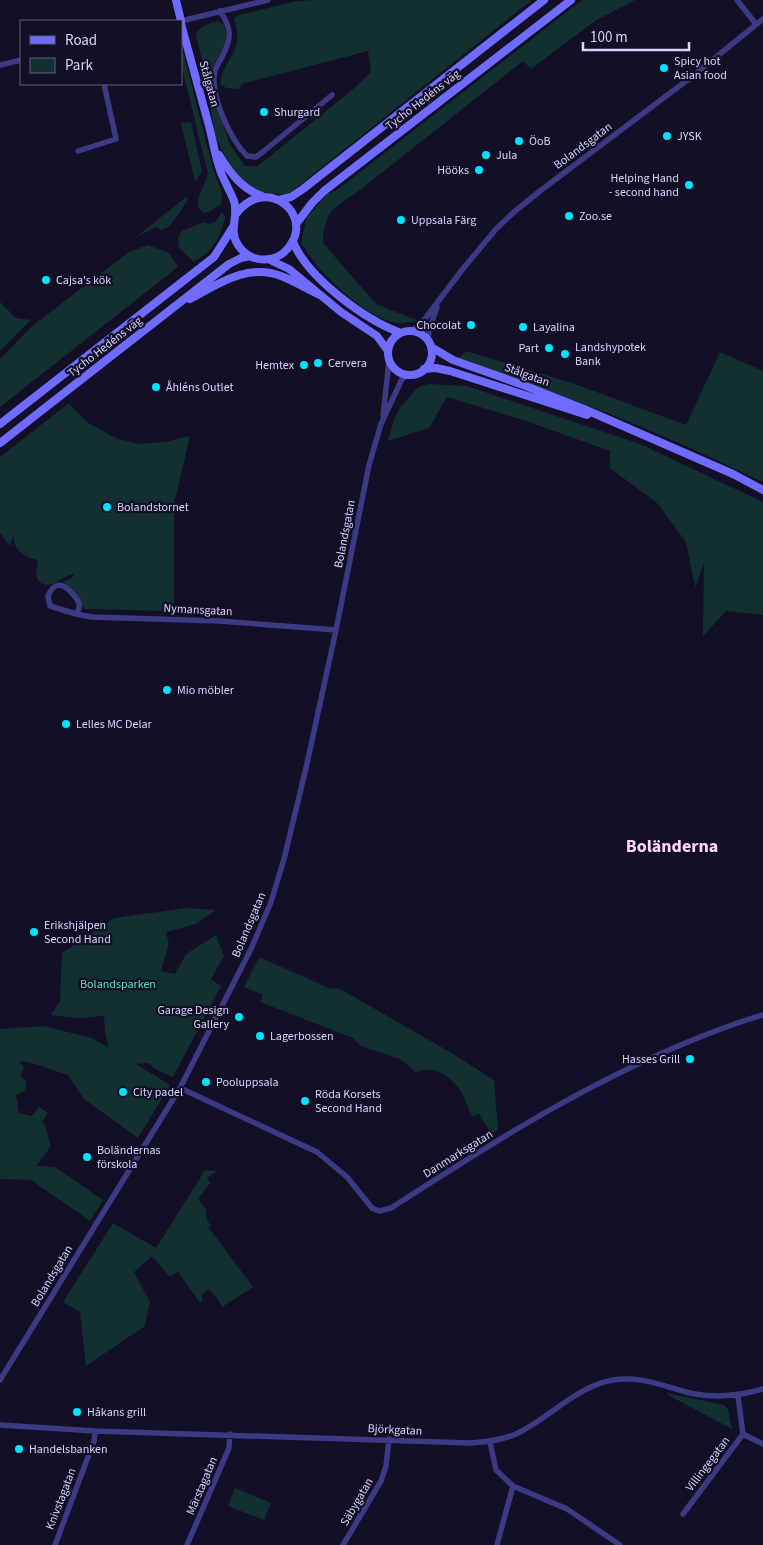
<svg xmlns="http://www.w3.org/2000/svg" width="763" height="1545" font-family="'Source Sans 3',sans-serif">
	<rect width="100%" height="100%" fill="#130f26"/>
	<path fill="#12302f" d="M313 0H532L287 195 259 192 247 184 232 170 216 138 208 95 210 91 196 36C199 25 208 24 218 21L224 25 226 34 225 46 212 68 210 85 230 145 245 166H258L358 85 371 72 368 51 242 84 239 89 226 88 220 83C222 66 235 56 237 42 238 34 236 26 234 18L239 15 297 1Z
		M582 0H635L595 21 531 69 523 61 360 190C335 207 324 210 323 243L376 304 419 321C413 321 406 323 400 323 374 323 335 286 319 268 312 260 307 251 301 243L307 217 327 194 337 190Z
		M181 43 212 165 222 193 221 204 210 211 204 213 198 207V199L208 174 181 64Z
		M191 122 202 171 195 182 181 123Z
		M186 197 188 200 170 226 161 230 156 227 136 237Z
		M222 212 225 217C222 235 211 256 193 261L179 248 178 238 182 231 204 222 210 224 216 221Z
		M148 245 169 253 178 267 0 407V359L32 326 129 252Z
		M0 302 16 318 31 320 0 351Z
		M466 351 575 384 686 425 720 352 763 371V482L684 445 608 413 459 358Z
		M429 384 467 386 640 444 763 502V615L726 611 703 636 704 563 695 587 686 542 657 503 610 468V451L523 420 447 397 429 428 388 441 394 419 400 408 418 387Z
		M69 403 88 423 116 438 138 444 165 442 190 436 174 504V611L85 609 63 582 72 578 74 574C65 573 48 594 38 580 34 574 39 567 37 560 21 555 15 551 13 535L10 546 0 533V457Z
		M187 908 216 910 196 924 166 932 169 944 161 971 175 974 186 954 216 935 224 956 211 979 221 986 173 1077 157 1070 148 1063 136 1064 170 1085 138 1138 84 1099 68 1075 32 1063 20 1061 24 1069 20 1075 27 1082 25 1091 16 1095 19 1113 32 1116 39 1107 48 1113 42 1122 45 1125 51 1146 36 1166 55 1167 103 1200 90 1221 31 1180 0 1179V1029L44 1026 92 1038 109 1048 105 1033 104 1016 78 1018 51 1015 60 1001 62 953 114 918Z
		M259 957 329 988 340 989 450 1052 494 1080 498 1130 491 1133 479 1114 472 1116C467 1106 463 1092 455 1084 446 1072 430 1066 416 1072L400 1059 361 1046 353 1038 260 1002 263 995 244 987Z
		M205 1170 217 1171 207 1178 210 1183 198 1199 206 1209 207 1220 211 1226 209 1228 253 1287 222 1307 217 1298 209 1289 201 1295 203 1301 200 1303 178 1272 170 1277 152 1256 134 1272 150 1302 145 1326 86 1366 80 1312 63 1302 113 1223 156 1248Z
		M667 1393 724 1405 728 1409 732 1429 666 1394Z
		M235 1488 271 1503 264 1520 228 1506Z"/>
	<g fill="none" stroke-linecap="round" stroke-linejoin="round">
		<path stroke="#3d3a85" stroke-width="5.5" d="M737 0 756 24
			M220 11C232 29 232 38 222 57 219 62 216 67 215 71 209 95 231 140 247 156L256 157 264 151 332 95
			M181 22 189 19 268 0
			M0 65 21 60
			M78 151 116 139 104 84
			M412 331 421 324 462 270 496 229 514 212 540 191 694 75 763 19
			M428 342 429 330 437 307
			M383 416 389 361
			M76 614C78 611 80 607 79 603 78 599 74 596 72 593 61 582 54 582 48 596L50 606 76 614 92 617 219 621 336 630
			M180 1088 317 1152 347 1177 372 1208 379 1211 391 1208C478 1152 565 1096 660 1054 694 1039 728 1025 763 1015
			M0 1380 180 1088 251 949 271 902 284 859 306 768 336 630 369 465 381 424 402 379 407 375
			M0 1425 95 1431 471 1443C486 1442 502 1440 516 1434 549 1419 576 1386 613 1380 642 1375 667 1388 695 1394 719 1398 740 1396 763 1389
			M743 1434 763 1444
			M490 1442 496 1470 513 1486 567 1509 620 1545
			M683 1514 743 1434 738 1396
			M55 1545 94 1441 95 1431
			M187 1545 229 1448 230 1434
			M343 1545 381 1481 386 1466 389 1439
			M497 1545 513 1486"/>
		<path stroke="#6f6bff" stroke-width="8" d="M176 0 181 21
			M181 24C190 58 200 92 209 126 213 141 215 156 220 170 224 181 230 191 234 201 239 217 228 230 238 245 251 265 279 264 291 244 312 212 265 175 236 214
			M219 155C230 173 242 189 262 196
			M279 200 291 197 303 189 544 0
			M296 224 312 203 324 191 571 0
			M293 242C308 278 365 320 401 333
			M270 260 289 269 341 312 377 336 388 351
			M190 299C218 284 248 263 281 276 294 281 307 289 320 295
			M388 353a22 22 0 1 1 44 0a22 22 0 1 1-44 0Z
			M431 347 453 360 523 385 584 409 733 474 763 490
			M424 369 436 368 450 371 587 415
			M0 424 214 257 233 227
			M0 443 229 264 241 258 250 256"/>
	</g>
	<g fill="#00e5ff" stroke="#130f26" stroke-width="2">
		<circle cx="664" cy="68" r="5"/>
		<circle cx="264" cy="112" r="5"/>
		<circle cx="667" cy="136" r="5"/>
		<circle cx="519" cy="141" r="5"/>
		<circle cx="486" cy="155" r="5"/>
		<circle cx="479" cy="170" r="5"/>
		<circle cx="689" cy="185" r="5"/>
		<circle cx="569" cy="216" r="5"/>
		<circle cx="401" cy="220" r="5"/>
		<circle cx="46" cy="280" r="5"/>
		<circle cx="471" cy="325" r="5"/>
		<circle cx="523" cy="327" r="5"/>
		<circle cx="549" cy="348" r="5"/>
		<circle cx="565" cy="354" r="5"/>
		<circle cx="318" cy="363" r="5"/>
		<circle cx="304" cy="365" r="5"/>
		<circle cx="156" cy="387" r="5"/>
		<circle cx="107" cy="507" r="5"/>
		<circle cx="167" cy="690" r="5"/>
		<circle cx="66" cy="724" r="5"/>
		<circle cx="34" cy="932" r="5"/>
		<circle cx="239" cy="1017" r="5"/>
		<circle cx="260" cy="1036" r="5"/>
		<circle cx="690" cy="1059" r="5"/>
		<circle cx="206" cy="1082" r="5"/>
		<circle cx="123" cy="1092" r="5"/>
		<circle cx="305" cy="1101" r="5"/>
		<circle cx="87" cy="1157" r="5"/>
		<circle cx="77" cy="1412" r="5"/>
		<circle cx="19" cy="1449" r="5"/>
	</g>
	<g text-anchor="middle" dominant-baseline="central" stroke-width="4.5" stroke-linejoin="round" paint-order="stroke">
		<g font-size="12" fill="#d9d4ff" stroke="#130f26" text-anchor="start">
			<text x="674" y="61">Spicy hot<tspan x="674" dy="14">Asian food</tspan></text>
			<text x="274" y="112">Shurgard</text>
			<text x="677" y="136">JYSK</text>
			<text x="529" y="141">ÖoB</text>
			<text x="496" y="155">Jula</text>
			<text x="469" y="170" text-anchor="end">Hööks</text>
			<text x="679" y="178" text-anchor="end">Helping Hand<tspan x="679" dy="14">- second hand</tspan></text>
			<text x="579" y="216">Zoo.se</text>
			<text x="411" y="220">Uppsala Färg</text>
			<text x="56" y="280">Cajsa's kök</text>
			<text x="461" y="325" text-anchor="end">Chocolat</text>
			<text x="533" y="327">Layalina</text>
			<text x="575" y="347">Landshypotek<tspan x="575" dy="14">Bank</tspan></text>
			<text x="539" y="348" text-anchor="end">Part</text>
			<text x="328" y="363">Cervera</text>
			<text x="294" y="365" text-anchor="end">Hemtex</text>
			<text x="166" y="387">Åhléns Outlet</text>
			<text x="117" y="507">Bolandstornet</text>
			<text x="177" y="690">Mio möbler</text>
			<text x="76" y="724">Lelles MC Delar</text>
			<text x="44" y="925">Erikshjälpen<tspan x="44" dy="14">Second Hand</tspan></text>
			<text x="229" y="1010" text-anchor="end">Garage Design<tspan x="229" dy="14">Gallery</tspan></text>
			<text x="270" y="1036">Lagerbossen</text>
			<text x="680" y="1059" text-anchor="end">Hasses Grill</text>
			<text x="216" y="1082">Pooluppsala</text>
			<text x="133" y="1092">City padel</text>
			<text x="315" y="1094">Röda Korsets<tspan x="315" dy="14">Second Hand</tspan></text>
			<text x="97" y="1150">Boländernas<tspan x="97" dy="14">förskola</tspan></text>
			<text x="87" y="1412">Håkans grill</text>
			<text x="29" y="1449">Handelsbanken</text>
		</g>
		<g font-size="12" fill="#d9d4ff" stroke="#130f26">
			<text transform="translate(209 84) rotate(75)">Stålgatan</text>
			<text transform="translate(423 100) rotate(-38)">Tycho Hedéns väg</text>
			<text transform="translate(583 146) rotate(-37)">Bolandsgatan</text>
			<text transform="translate(105 347) rotate(-38)">Tycho Hedéns väg</text>
			<text transform="translate(527 375) rotate(20)">Stålgatan</text>
			<text transform="translate(345 534) rotate(-79)">Bolandsgatan</text>
			<text transform="translate(198 610) rotate(3)">Nymansgatan</text>
			<text transform="translate(249 925) rotate(-67)">Bolandsgatan</text>
			<text transform="translate(458 1154) rotate(-32)">Danmarksgatan</text>
			<text transform="translate(52 1276) rotate(-59)">Bolandsgatan</text>
			<text transform="translate(395 1430) rotate(3)">Björkgatan</text>
			<text transform="translate(708 1464) rotate(-53)">Villingegatan</text>
			<text transform="translate(202 1486) rotate(-67)">Märstagatan</text>
			<text transform="translate(61 1499) rotate(-69)">Knivstagatan</text>
			<text transform="translate(357 1502) rotate(-60)">Säbygatan</text>
		</g>
		<g font-size="12" fill="#5fe0c0" stroke="#130f26">
			<text x="118" y="984">Bolandsparken</text>
		</g>
		<g font-size="18" font-weight="bold" fill="#ffd6f0" stroke="#130f26">
			<text x="672" y="846">Boländerna</text>
		</g>
	</g>
	<rect x="20" y="20" width="162" height="65" fill="#130f26" stroke="#625e7d"/>
	<rect x="30" y="36" width="25" height="8" fill="#6f6bff" stroke="#625e7d"/>
	<text x="65" y="45" font-size="15" fill="#d9d4ff">Road</text>
	<rect x="30" y="58" width="25" height="15" fill="#12302f" stroke="#625e7d"/>
	<text x="65" y="70" font-size="15" fill="#d9d4ff">Park</text>
	<path d="M583 42v8h106v-8" fill="none" stroke="#d9d4ff" stroke-width="2.5"/>
	<text x="590" y="42" font-size="15" fill="#d9d4ff" stroke="#130f26" stroke-width="4" paint-order="stroke">100 m</text>
</svg>
